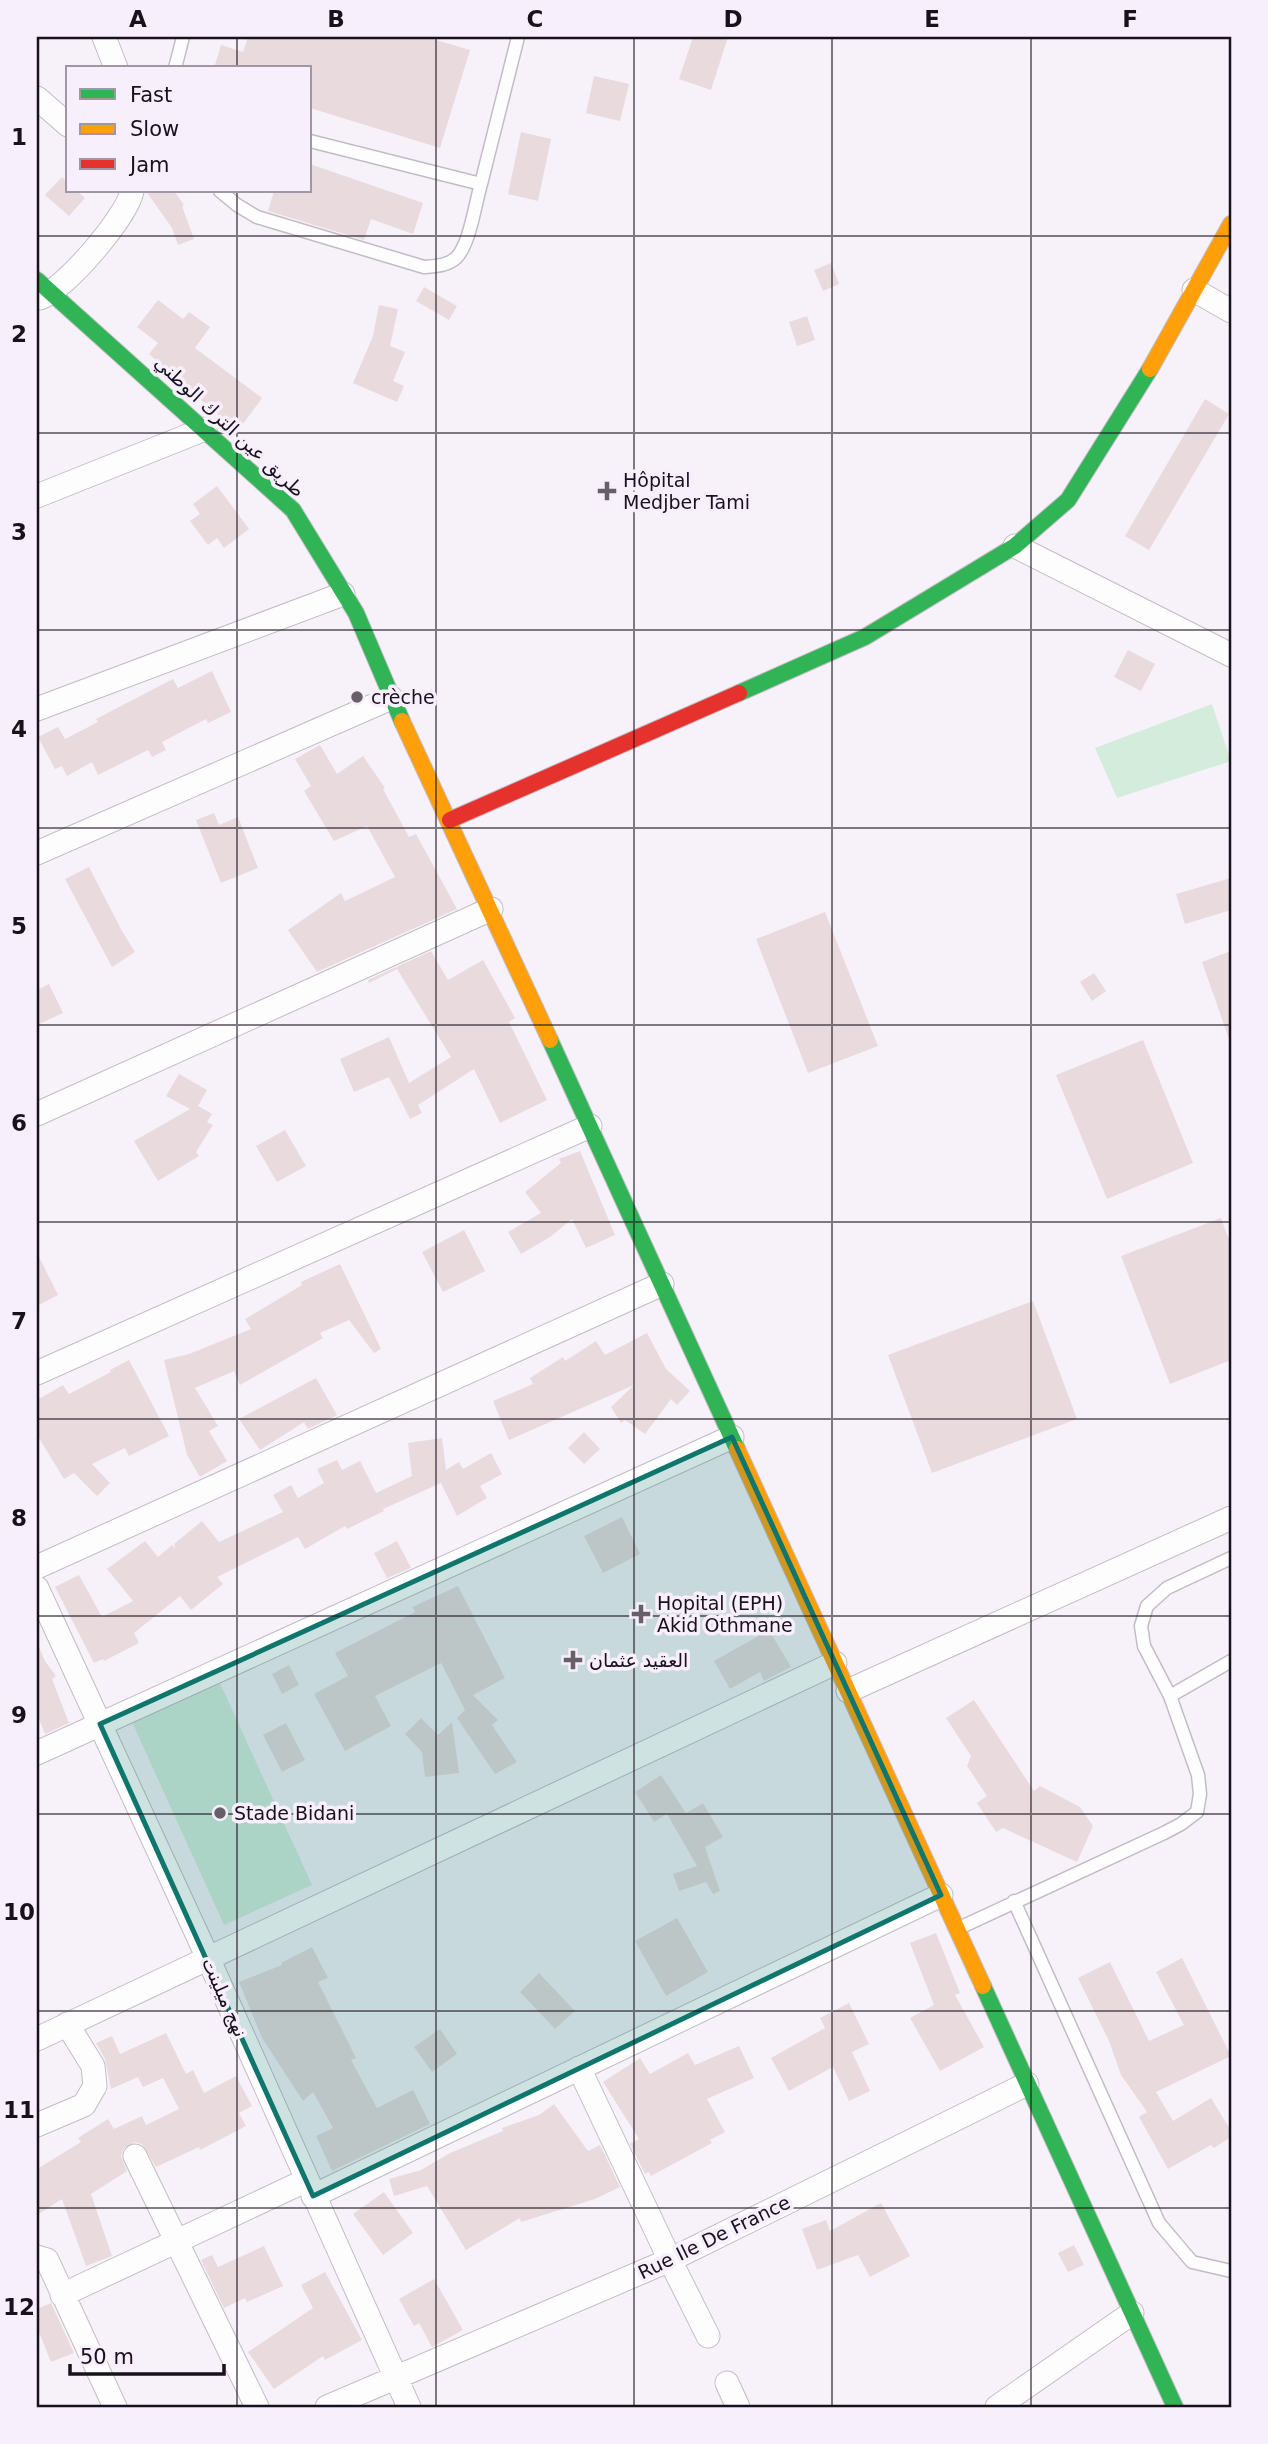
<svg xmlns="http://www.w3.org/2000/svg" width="1268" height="2444" font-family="'DejaVu Sans',Cairo,sans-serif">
	<rect width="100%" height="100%" fill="#f7f2f9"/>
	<path fill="#d3ecdc" d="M1212 704 1231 761 1117 798 1095 748Z
		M220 1683 312 1885 224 1925 132 1722Z"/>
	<path fill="#e9dadd" d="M248 37H426L470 50 440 148 310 108V68H214L221 45 243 52Z
		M693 37H728L711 90 679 79Z
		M594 76 629 84 620 121 586 113Z
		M521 132 551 139 538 201 508 194Z
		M310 164 423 203 413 234 371 219 364 240 268 211 274 191H310Z
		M62 177 68 183V191H77L85 198 69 216 45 195Z
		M146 191H174L184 205 182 206 194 239 178 245 172 228Z
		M831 263 839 284 823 291 814 270Z
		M424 287 457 306 449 320 416 301Z
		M158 300 183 319 189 312 210 327 195 348 262 398 237 432 149 354 158 343 137 327Z
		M379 305 398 309 390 346 405 352 393 381 404 386 397 402 353 383 373 336Z
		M807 316 815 340 797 346 789 322Z
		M1205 399 1229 414 1149 550 1125 536Z
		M217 486 249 529 224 548 217 538 208 545 190 521 200 514 193 504Z
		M1128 650 1155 664 1141 691 1114 677Z
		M212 671 231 712 208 723 206 719 162 742 166 750 152 757 148 750 98 775 92 762 67 776 62 766 55 769 38 737 58 727 65 739 98 722 96 719 173 679 178 688Z
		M320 745 337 774 363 756 385 788 383 789 409 837 416 834 457 909 317 972 288 930 341 893 345 901 395 877 367 826 334 841 304 791 311 786 295 759Z
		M214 813 219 825 238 817 258 868 221 883 196 820Z
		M89 867 122 931 135 952 112 967 65 879Z
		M1231 878V910L1185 924 1176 894Z
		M825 912 878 1046 808 1073 756 939Z
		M431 951 448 980 483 960 515 1018 509 1022 547 1100 500 1123 474 1069 418 1105 422 1113 410 1119 389 1077 354 1092 340 1059 389 1037 409 1083 451 1057 397 969 369 983 368 980Z
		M1231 951V1039H1229L1202 962Z
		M1094 973 1106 991 1092 1001 1080 982Z
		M49 984 63 1013 37 1025V990Z
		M1143 1040 1193 1163 1107 1199 1056 1075Z
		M179 1074 207 1090 198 1106 212 1114 207 1122 213 1125 196 1152 199 1156 158 1181 134 1141 190 1109 166 1096Z
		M285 1130 306 1166 277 1182 256 1146Z
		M580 1151 615 1235 586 1248 572 1219 550 1237 521 1254 508 1232 541 1213 525 1192 561 1163 559 1159Z
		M1221 1218 1231 1246V1360L1170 1384 1121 1256Z
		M464 1230 485 1271 443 1292 422 1252Z
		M37 1253 58 1295 37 1306Z
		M340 1264 381 1349 374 1353 349 1320 320 1333 323 1338 240 1385 234 1371 195 1388 218 1426 209 1431 227 1461 200 1477 187 1455 164 1360 189 1354 251 1329 245 1319 302 1285 301 1282Z
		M1033 1301 1077 1419 932 1473 888 1355Z
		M647 1333 666 1369 690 1391 677 1405 671 1399 645 1434 625 1420 621 1423 611 1407 634 1385 509 1440 493 1401 533 1384 530 1378 563 1357 565 1361 596 1341 605 1355Z
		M129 1360 169 1436 129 1456 125 1448 92 1464 110 1483 97 1496 74 1473 64 1479 37 1435V1400L63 1385 69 1394 111 1372 110 1370Z
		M316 1378 337 1415 308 1429 304 1422 260 1450 239 1419Z
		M584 1432 600 1449 584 1464 568 1448Z
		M442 1438 446 1470 459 1462 463 1469 491 1453 502 1474 480 1486 487 1498 457 1516 441 1483 383 1509 384 1511 347 1529 345 1526 305 1549 298 1537 217 1577 223 1584 191 1610 180 1596 134 1633 139 1643 104 1661 103 1659 94 1663 55 1587 79 1575 102 1617 133 1601 107 1569 145 1541 158 1557 172 1545 176 1549 174 1544 202 1521 219 1542 283 1512 273 1495 291 1485 298 1498 324 1483 317 1469 337 1460 342 1470 360 1461 376 1493 412 1476 408 1443Z
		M622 1517 640 1554 603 1573 584 1536Z
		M397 1541 411 1568 387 1578 374 1553Z
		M458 1586 505 1678 473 1695 498 1720 492 1725 517 1762 495 1774 457 1718 465 1710 441 1663 375 1696 391 1726 345 1751 314 1694 348 1676 335 1653 415 1612 412 1607Z
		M769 1630 791 1667 764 1681 760 1672 730 1689 714 1661Z
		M37 1643 45 1661 56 1676 52 1679 69 1723 45 1734 37 1714Z
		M289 1665 299 1685 282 1694 272 1674Z
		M974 1700 1034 1791 1040 1786 1080 1807 1093 1826 1077 1862 1003 1828 996 1832 977 1803 987 1796 967 1766 971 1756 946 1718Z
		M421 1718 438 1735 452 1722 459 1773 425 1777 422 1752 405 1734Z
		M286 1723 305 1760 282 1772 263 1735Z
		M661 1775 686 1813 703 1803 723 1837 705 1847 720 1891 713 1894 706 1882 679 1891 673 1874 697 1866 667 1814 654 1822 635 1792Z
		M677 1918 708 1972 666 1996 635 1941Z
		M936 1933 960 1993 955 1995 984 2047 940 2071 910 2018 934 2005 910 1943Z
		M312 1947 328 1978 318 1982 356 2058 351 2060 377 2108 413 2090 430 2124 332 2171 316 2136 333 2128 313 2092 303 2101 262 2038 239 1982 282 1965 281 1963Z
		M1182 1958 1231 2056 1156 2092 1173 2121 1211 2098 1231 2131V2137L1214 2148 1211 2145 1168 2169 1139 2117 1147 2112 1121 2075 1109 2041 1078 1978 1110 1962 1149 2041 1184 2025 1156 1972Z
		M539 1973 575 2011 555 2029 520 1992Z
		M849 2003 869 2044 852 2052 870 2091 849 2101 833 2067 789 2091 771 2058 825 2028 820 2018Z
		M440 2029 457 2054 432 2072 414 2047Z
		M166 2033 186 2074 193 2070 204 2093 236 2076 252 2106 239 2113 246 2126 200 2150 199 2147 156 2167 142 2144 135 2142 124 2148 121 2156 127 2171 91 2194 112 2256 86 2266 62 2199 37 2215V2169L81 2142 78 2138 108 2119 114 2129 142 2116 146 2125 179 2109 163 2078 143 2087 138 2077 111 2089 105 2059 96 2043 112 2036 120 2054Z
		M739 2046 754 2078 707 2099 725 2132 710 2140 712 2143 651 2176 649 2172 645 2174 630 2144 639 2139 603 2082 640 2058 650 2074 688 2053 695 2065Z
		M554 2104 588 2151 600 2145 620 2187 595 2199 521 2222 520 2218 466 2250 427 2186 394 2196 389 2179 421 2170 450 2153 503 2131 502 2128 539 2115Z
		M384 2192 413 2233 383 2255 353 2214Z
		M881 2203 910 2256 870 2277 858 2255 817 2270 802 2229 826 2220 830 2231Z
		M1074 2245 1084 2265 1068 2272 1058 2253Z
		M264 2246 283 2286 247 2302 245 2298 224 2308 201 2260 212 2255 218 2267Z
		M325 2272 362 2340 325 2360 323 2356 274 2389 248 2352 313 2308 301 2285Z
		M434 2279 463 2330 432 2347 419 2323 414 2326 399 2299Z
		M51 2303 74 2353 51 2362 37 2327V2309Z"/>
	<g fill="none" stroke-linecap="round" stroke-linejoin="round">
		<defs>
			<path id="lane" d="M175 68 183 37
				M310 141 481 184 518 37
				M220 191 237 205 257 217 424 267C435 266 447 266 456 258 470 244 475 204 481 184
				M1170 1696 1231 1661
				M1014 1901 1159 2223 1192 2262 1231 2271
				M957 1929 1164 1833 1181 1824 1197 1812 1200 1794 1198 1775 1170 1696 1144 1646 1141 1626 1147 1606 1167 1588 1231 1558"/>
			<path id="street" d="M104 37 116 68
				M37 98 68 125
				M1194 290 1231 311
				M40 298C65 289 127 217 132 191
				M37 496 205 429
				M1015 546 1231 655
				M37 709 343 594
				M37 853 391 698
				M37 1114 491 909
				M37 1373 590 1126
				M37 1567 662 1284
				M37 1588 208 1958 409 2407
				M848 1691 1231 1518
				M37 1753 732 1437
				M37 2039 835 1663
				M579 2068 670 2260 708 2336
				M37 2125 84 2105 95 2086 93 2066 67 2024
				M135 2156 257 2407
				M313 2196 941 1895
				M37 2257 47 2260 115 2407
				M62 2295 307 2180
				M727 2383 738 2407
				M327 2407 670 2260 1027 2084
				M997 2407 1132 2313"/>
			<path id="fast" d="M37 280 293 510 356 613 402 721
				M739 693 865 637 1015 546 1068 500 1150 369
				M550 1040 737 1449
				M983 1986 1175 2407"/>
			<path id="slow" d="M1150 369 1231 224
				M402 721 550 1040
				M737 1449 983 1986"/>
			<path id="jam" d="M450 820 739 693"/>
		</defs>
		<use href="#lane" stroke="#c2bcc5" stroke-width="15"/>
		<use href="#street" stroke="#c2bcc5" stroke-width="25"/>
		<use href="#fast" stroke="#c2bcc5" stroke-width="18"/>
		<use href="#slow" stroke="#c2bcc5" stroke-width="18"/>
		<use href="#jam" stroke="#c2bcc5" stroke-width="18"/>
		<use href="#lane" stroke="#fefdfe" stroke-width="12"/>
		<use href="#street" stroke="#fefdfe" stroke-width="23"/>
		<use href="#fast" stroke="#30b455" stroke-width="16"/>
		<use href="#slow" stroke="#ff9f0a" stroke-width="16"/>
		<use href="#jam" stroke="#e5322d" stroke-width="16"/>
	</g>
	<path fill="#0f766e" fill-opacity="0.2" stroke="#0f766e" stroke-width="5" stroke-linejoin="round" d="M732 1437 941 1895 313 2196 100 1724Z"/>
	<path fill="none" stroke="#19121d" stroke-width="2" stroke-opacity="0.55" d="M237 37V68M436 37V2407M634 37V2407M832 37V2407M1031 37V2407M237 191V2407M37 236H1231M37 433H1231M37 630H1231M37 828H1231M37 1025H1231M37 1222H1231M37 1419H1231M37 1616H1231M37 1814H1231M37 2011H1231M37 2208H1231"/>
	<g fill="#67606a" stroke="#f8effc" stroke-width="2.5">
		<path d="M603.5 480.5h7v7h7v7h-7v7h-7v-7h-7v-7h7z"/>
		<circle cx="357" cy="697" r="7"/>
		<path d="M637.5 1603.5h7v7h7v7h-7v7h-7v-7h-7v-7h7z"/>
		<path d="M569.5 1649.5h7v7h7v7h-7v7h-7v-7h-7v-7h7z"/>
		<circle cx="220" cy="1813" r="7"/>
	</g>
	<g text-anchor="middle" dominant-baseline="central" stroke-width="7" stroke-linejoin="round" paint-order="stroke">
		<g font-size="19" fill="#19121d" stroke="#f8effc">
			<text transform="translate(230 426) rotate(43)">طريق عين الترك الوطني</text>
			<text transform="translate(225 1997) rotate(66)">نهج ميلينت</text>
			<text transform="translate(714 2237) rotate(-26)">Rue Ile De France</text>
		</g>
		<g font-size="19" fill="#19121d" stroke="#f8effc" text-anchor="start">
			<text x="623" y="480">Hôpital<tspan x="623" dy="22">Medjber Tami</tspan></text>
			<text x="371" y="697">crèche</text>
			<text x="657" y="1603">Hopital (EPH)<tspan x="657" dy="22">Akid Othmane</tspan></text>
			<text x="589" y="1660">العقيد عثمان</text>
			<text x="234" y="1813">Stade Bidani</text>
		</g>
	</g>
	<rect width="1268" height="2444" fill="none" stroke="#f8effc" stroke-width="77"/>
	<rect x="66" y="66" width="245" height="126" fill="#f8effc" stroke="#9f97a3" stroke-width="2"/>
	<rect x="80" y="89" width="35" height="10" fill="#30b455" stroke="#9f97a3" stroke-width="2"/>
	<text x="130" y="102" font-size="21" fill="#19121d">Fast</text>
	<rect x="80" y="124" width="35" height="10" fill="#ff9f0a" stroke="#9f97a3" stroke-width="2"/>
	<text x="130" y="136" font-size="21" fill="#19121d">Slow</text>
	<rect x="80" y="159" width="35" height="10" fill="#e5322d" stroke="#9f97a3" stroke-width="2"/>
	<text x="130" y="172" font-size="21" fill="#19121d">Jam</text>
	<path d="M70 2364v10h154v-10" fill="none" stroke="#19121d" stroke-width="3.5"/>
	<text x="80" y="2364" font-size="21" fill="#19121d" stroke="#f8effc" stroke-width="5" paint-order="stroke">50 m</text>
	<rect x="38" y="38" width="1192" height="2368" fill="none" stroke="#19121d" stroke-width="2.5"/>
	<g font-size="23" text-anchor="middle" font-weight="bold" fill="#19121d">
		<text x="138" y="27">A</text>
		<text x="336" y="27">B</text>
		<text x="535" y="27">C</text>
		<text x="733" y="27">D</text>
		<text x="932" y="27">E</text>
		<text x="1130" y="27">F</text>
		<text x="19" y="145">1</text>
		<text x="19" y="342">2</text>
		<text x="19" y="540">3</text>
		<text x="19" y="737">4</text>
		<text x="19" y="934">5</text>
		<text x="19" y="1131">6</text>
		<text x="19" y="1329">7</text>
		<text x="19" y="1526">8</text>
		<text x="19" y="1723">9</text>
		<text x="19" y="1920">10</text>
		<text x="19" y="2118">11</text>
		<text x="19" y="2315">12</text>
	</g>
</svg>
